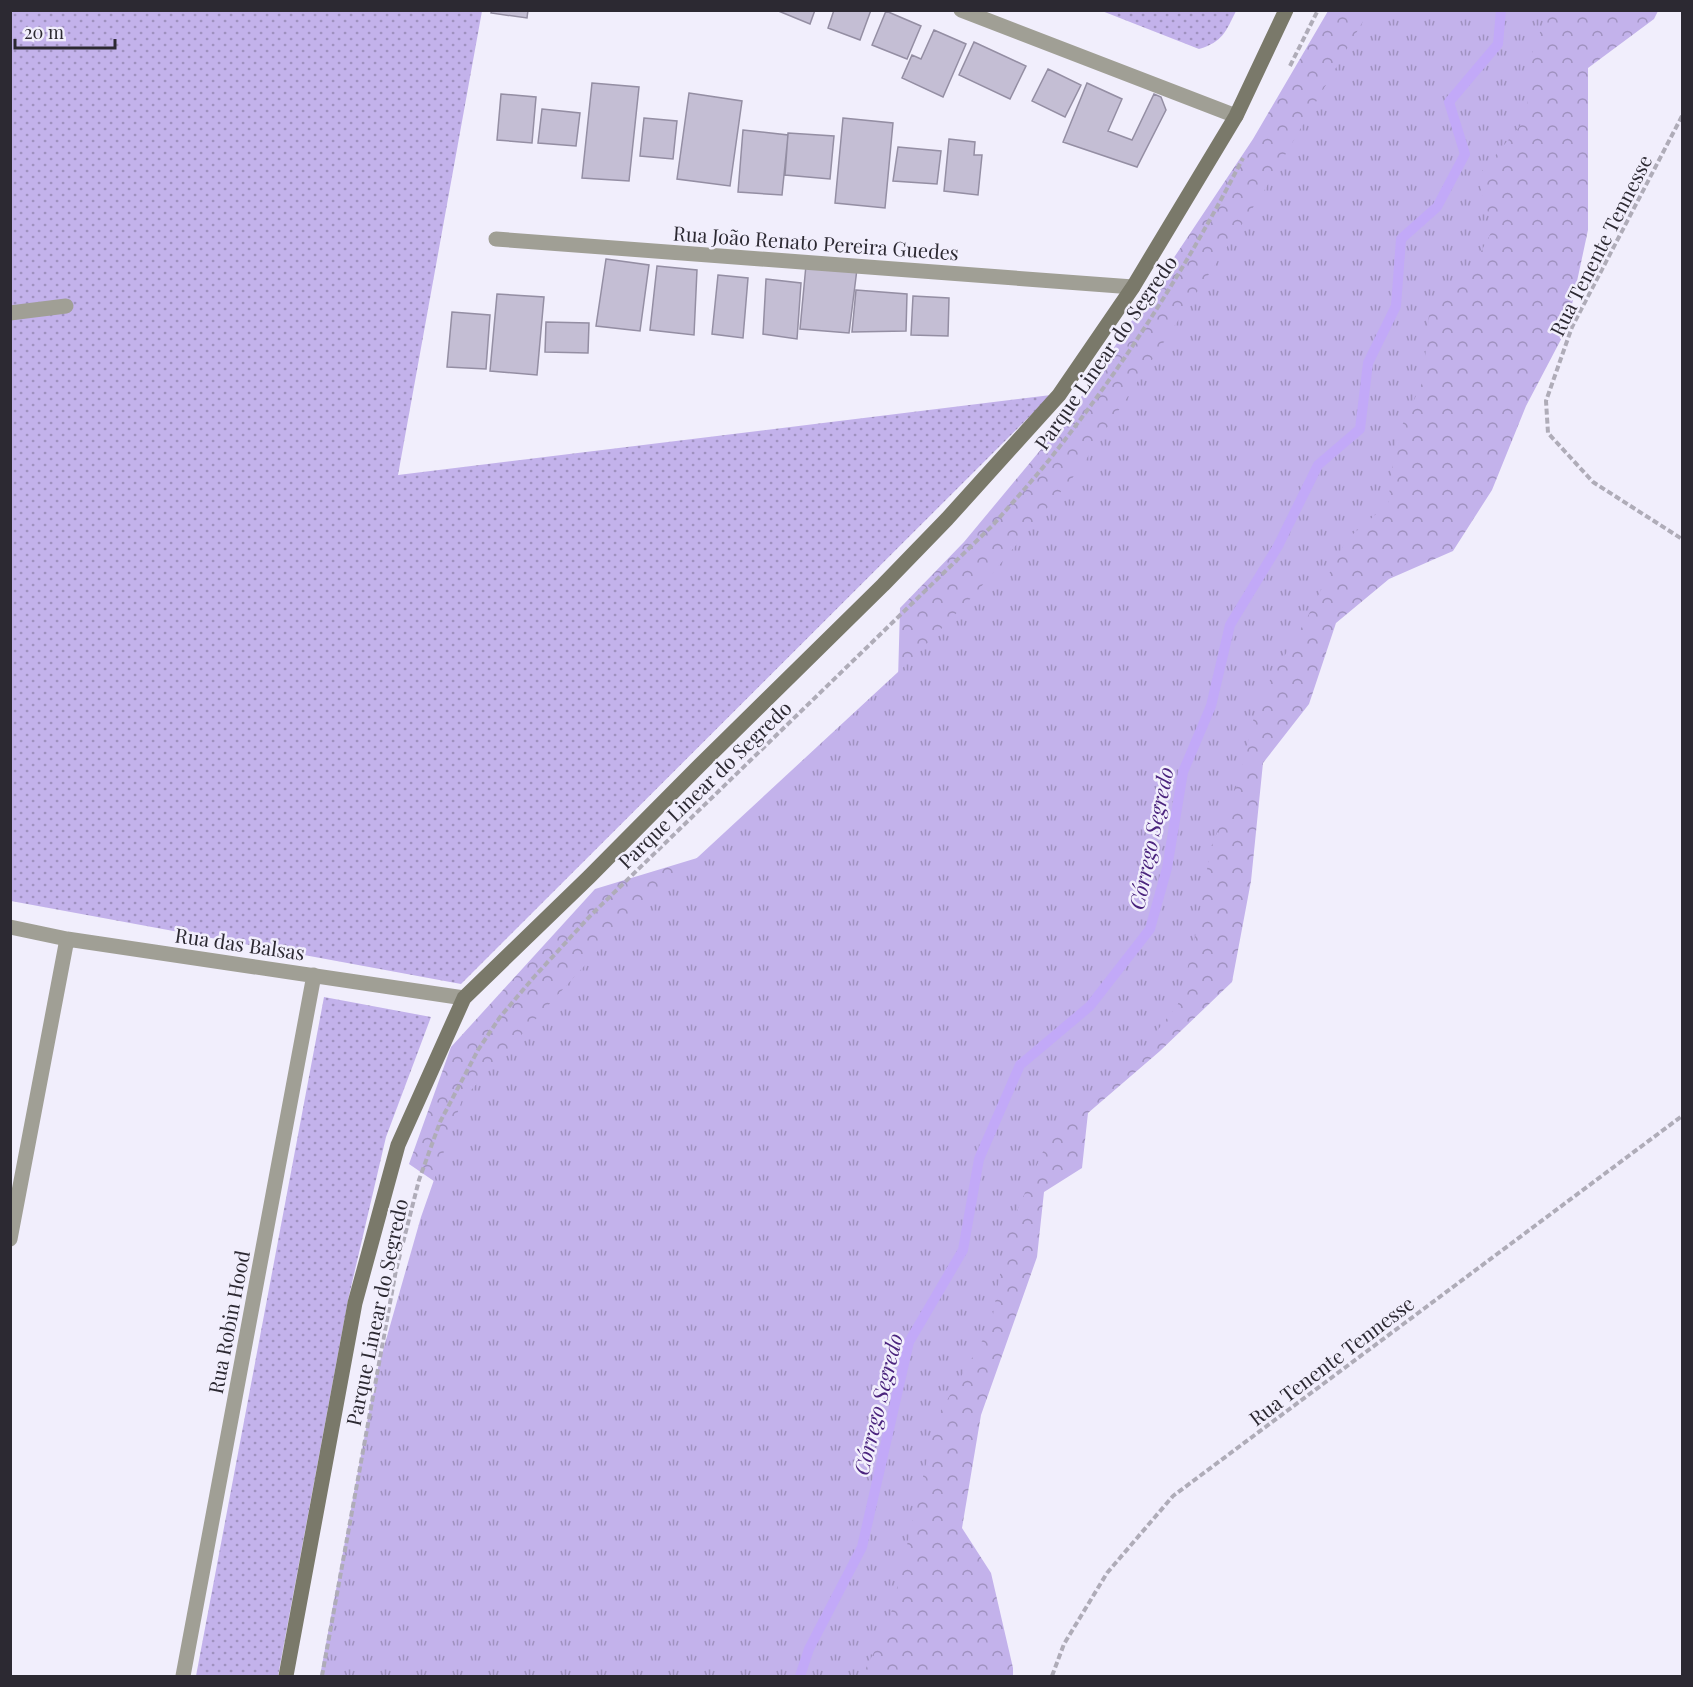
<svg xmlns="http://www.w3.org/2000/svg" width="1693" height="1687" font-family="'Playfair Display',serif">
	<defs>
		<pattern id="grass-dots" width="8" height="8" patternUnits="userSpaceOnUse" patternTransform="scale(1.5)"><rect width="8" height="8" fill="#c3b2eb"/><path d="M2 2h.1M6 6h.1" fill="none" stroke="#9f91bf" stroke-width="1.8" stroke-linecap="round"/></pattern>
		<pattern id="forest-crowns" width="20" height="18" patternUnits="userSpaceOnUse" patternTransform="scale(1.5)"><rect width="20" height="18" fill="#c3b2eb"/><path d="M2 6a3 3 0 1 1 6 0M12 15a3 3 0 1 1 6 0" fill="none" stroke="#9f91bf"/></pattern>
		<pattern id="park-tufts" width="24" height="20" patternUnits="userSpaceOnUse" patternTransform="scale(1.5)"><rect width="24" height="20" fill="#c3b2eb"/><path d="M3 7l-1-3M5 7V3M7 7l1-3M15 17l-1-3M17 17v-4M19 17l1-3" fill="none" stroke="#9f91bf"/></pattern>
	</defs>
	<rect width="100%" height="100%" fill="#f1eefc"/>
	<path fill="url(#grass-dots)" d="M10 11H482L398 475 1051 395 461 984 11 901Z
		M1102 11H1236C1226 31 1223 42 1199 49Z
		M324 997 431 1017 386 1137 348 1300 278 1676H196Z"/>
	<path fill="url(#forest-crowns)" d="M1328 11H1658L1654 19 1588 68V230L1567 328 1526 406 1492 490 1453 551 1389 579 1336 623 1309 704 1263 763 1251 881 1232 982 1160 1051 1088 1113 1082 1168 1044 1192 1037 1257 981 1415 962 1528 991 1573 1013 1668V1676H727L463 1201 409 1164 451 1047 595 889 707 855 897 715 900 608 964 542 1067 418 1253 139Z"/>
	<path fill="url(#park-tufts)" d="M1369 11H1551L1533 46 1526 119 1477 177 1493 229 1465 282 1429 314 1423 381 1396 438 1388 504 1346 540 1306 620 1258 700 1239 781 1211 847 1194 943 1178 1004 1118 1081 1048 1140 1007 1234 991 1326 937 1417 889 1622 862 1676H320L376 1375 421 1217 462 1100 606 942 911 660 975 594 1079 470 1264 191Z"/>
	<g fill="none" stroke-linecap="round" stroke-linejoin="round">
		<path stroke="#c2a9f8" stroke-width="10" d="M800 1676 809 1649 862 1547 909 1342 963 1250 979 1159 1020 1065 1090 1006 1150 929 1167 868 1183 772 1211 706 1230 625 1278 546 1318 465 1360 429 1368 363 1396 306 1401 239 1437 207 1465 154 1449 102 1498 44 1501 10"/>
	</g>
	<path fill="#c4bed4" stroke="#948ea3" stroke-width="1.5" d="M492 10H528L527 18 491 13Z
		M776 10H815L810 24Z
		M834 10H871L860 40 828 28Z
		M886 11 921 26 907 59 872 45Z
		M934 30 966 44 943 97 902 78 912 55 921 59Z
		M974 42 1026 66 1010 99 959 75Z
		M1048 69 1081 85 1065 117 1032 101Z
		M592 83 639 87 629 181 582 178Z
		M1087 83 1122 99 1108 131 1132 140 1154 94 1161 97 1166 110 1137 167 1063 142Z
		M689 93 742 101 730 186 677 179Z
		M501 94 536 97 532 143 497 140Z
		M542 109 580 113 576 146 538 143Z
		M644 118 677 121 673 159 640 156Z
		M843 118 893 123 885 208 835 203Z
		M743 130 788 135 782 195 738 192Z
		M788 133 834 136 830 179 785 175Z
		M949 139 975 142 974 155H982L978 195 944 191Z
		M898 147 941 151 937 184 893 181Z
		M606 259 649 265 640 331 596 326Z
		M806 265 857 269 849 333 800 329Z
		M657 266 697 270 694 335 650 330Z
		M718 275 748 278 743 338 712 334Z
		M766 279 801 283 797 339 763 334Z
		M856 290 907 294 906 331 852 332Z
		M497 294 544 297 537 375 490 371Z
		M913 296 949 298 948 336 911 335Z
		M452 312 490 315 486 369 447 367Z
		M546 322 589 323 588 353 545 352Z"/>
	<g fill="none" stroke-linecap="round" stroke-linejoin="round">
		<path stroke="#afacb8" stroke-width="4" stroke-dasharray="6 3" stroke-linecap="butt" d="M1290 66 1318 10
			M1682 116 1572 327 1546 401 1548 433 1593 482 1682 539
			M322 1676 396 1270 419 1180 440 1122 478 1050 500 1017 534 977 591 915 993 525C1013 502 1034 479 1053 455 1126 363 1189 263 1243 158
			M1052 1676 1064 1644 1107 1573 1173 1496 1682 1116"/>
		<path stroke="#a09f95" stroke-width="15" d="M10 313 66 306"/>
		<path stroke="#a09f95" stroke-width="15" d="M961 10 1236 116
			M496 239 1133 287
			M10 927 67 939 464 998
			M10 1239 67 939
			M183 1676 314 975"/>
		<path stroke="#7a796a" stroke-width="15" d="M286 1676 355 1303 398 1145 464 998 589 877 700 765 883 585 947 519 1059 395 1133 287 1236 116 1286 10"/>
	</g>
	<g text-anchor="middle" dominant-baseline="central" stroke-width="5" stroke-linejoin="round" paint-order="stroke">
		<g font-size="20" fill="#2c2932" stroke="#f1eefc">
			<text transform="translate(816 242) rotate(4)">Rua João Renato Pereira Guedes</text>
			<text transform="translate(1600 245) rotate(-63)">Rua Tenente Tennesse</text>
			<text transform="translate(1105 352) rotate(-55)">Parque Linear do Segredo</text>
			<text transform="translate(704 784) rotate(-44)">Parque Linear do Segredo</text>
			<text transform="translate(240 943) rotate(8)">Rua das Balsas</text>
			<text transform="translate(376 1312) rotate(-78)">Parque Linear do Segredo</text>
			<text transform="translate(228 1322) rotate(-79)">Rua Robin Hood</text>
			<text transform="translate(1331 1360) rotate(-37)">Rua Tenente Tennesse</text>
		</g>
		<g font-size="21" font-style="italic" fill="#4a237d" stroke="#f1eefc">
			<text transform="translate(1150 838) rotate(-78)">Córrego Segredo</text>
			<text transform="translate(877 1404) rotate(-76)">Córrego Segredo</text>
		</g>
	</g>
	<rect width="1693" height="1687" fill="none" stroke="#2c2932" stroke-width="24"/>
	<path d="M15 39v9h100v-9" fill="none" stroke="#2c2932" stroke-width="3"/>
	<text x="24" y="39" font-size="18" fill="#2c2932" stroke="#f1eefc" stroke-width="4.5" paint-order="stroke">20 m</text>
</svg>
